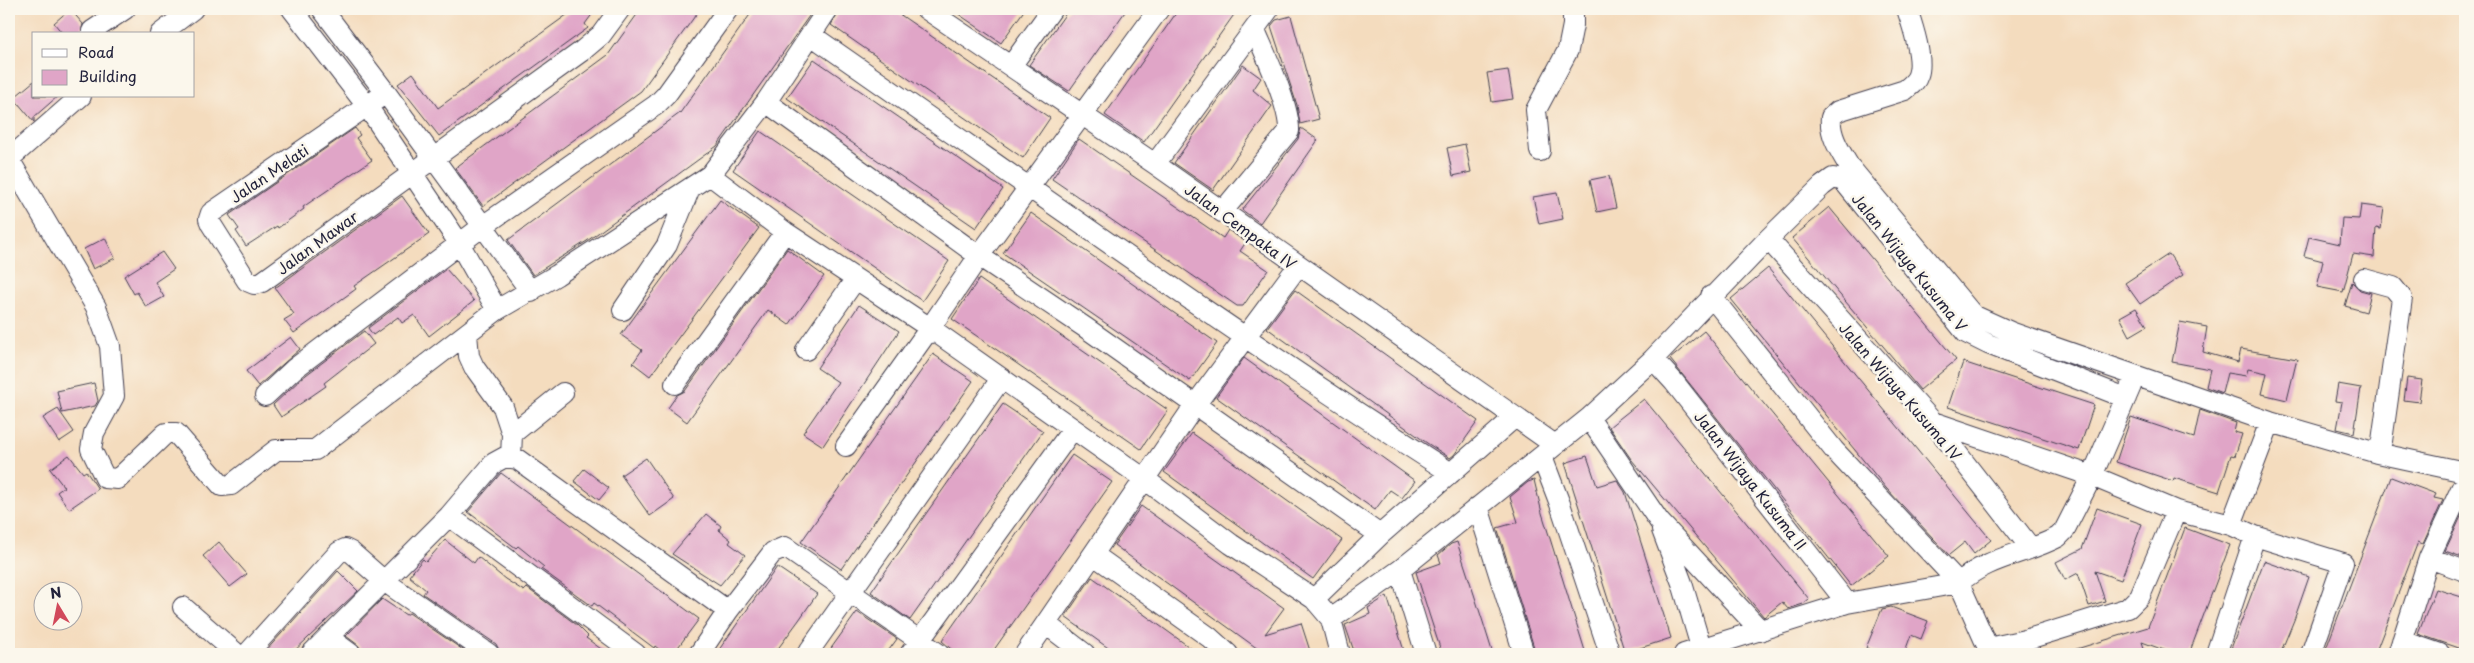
<svg xmlns="http://www.w3.org/2000/svg" width="2474" height="663" font-family="'Playpen Sans',sans-serif">
	<rect width="100%" height="100%" fill="#fbf7ec"/>
	<filter id="ink" filterUnits="userSpaceOnUse"><feTurbulence type="fractalNoise" baseFrequency=".02" numOctaves="2"/><feDisplacementMap in="SourceGraphic" scale="10" xChannelSelector="R" yChannelSelector="G"/><feConvolveMatrix kernelMatrix="1 2 1 2 8 2 1 2 1" color-interpolation-filters="sRGB"/></filter>
	<filter id="wash" filterUnits="userSpaceOnUse"><feTurbulence type="fractalNoise" baseFrequency=".0096" numOctaves="4" result="noise"/><feDisplacementMap in="SourceGraphic" scale="20" xChannelSelector="R" yChannelSelector="G"/><feGaussianBlur stdDeviation="1.12" result="paint"/><feColorMatrix in="noise" values="0 0 0 0 0 0 0 0 0 0 0 0 0 0 0 0 0 1.4 0 .05"/><feComposite in="paint" operator="in"/></filter>
	<g filter="url(#wash)">
		<rect width="100%" height="100%" fill="#f4dcbe"/>
		<g id="blocks">
			<path fill="#e0a5c7" d="M70 9 83 24 81 34H63L54 23Z
				M575 9H596L585 24 588 28 439 136 398 84 413 73 438 108Z
				M641 9H700L641 91 483 206 455 168 608 55Z
				M754 9H814L717 146 587 241 533 275 508 240 680 113Z
				M840 9H892L1050 118 1023 158 831 25Z
				M951 9H1025L1001 43Z
				M1069 9H1127L1069 91 1029 65Z
				M1179 9H1238L1144 142 1105 115Z
				M1291 16 1319 119 1300 124 1297 105 1271 26 1276 20Z
				M814 59 1003 189 976 228 787 98Z
				M1243 65 1261 78 1253 90 1272 106 1213 190 1174 163Z
				M1508 70 1513 99 1492 102 1487 73Z
				M34 81V96H58L34 117V122L12 96H16Z
				M355 128 360 135 356 138 372 160 303 207 304 209 278 228 277 226 246 246 236 231 239 229 229 215Z
				M1301 128 1318 140 1260 223 1242 210 1298 139Z
				M760 131 949 261 922 301 733 170Z
				M1079 139 1223 238 1228 230 1246 242 1240 251 1268 270 1243 306H1237L1052 179Z
				M1465 144 1471 172 1453 176 1447 148Z
				M1609 176 1616 208 1597 212 1590 180Z
				M1557 193 1563 219 1539 224 1533 197Z
				M402 196 429 234 354 286 356 289 294 333 284 320 294 314 275 288Z
				M720 200 759 228 650 376 633 363 642 350 621 335Z
				M2361 205 2384 208 2381 229 2376 228 2374 257 2353 254 2343 292 2317 287 2323 261 2304 256 2309 237 2340 244 2342 218 2359 219Z
				M1829 207 1956 360 1920 390 1792 238Z
				M1031 213 1217 343 1190 381 1003 253Z
				M105 238 115 258 93 269 84 249Z
				M787 249 824 276 789 325 768 310 687 422 668 408 677 395 685 391Z
				M162 252 174 269 155 282 164 297 146 307 137 292 134 294 124 276Z
				M2169 254 2183 275 2140 304 2125 283Z
				M1768 268 1991 540 1974 554 1965 542 1949 555 1886 488 1731 299Z
				M446 269 474 301 429 336 414 315 402 323 398 317 373 335 368 328Z
				M979 279 1168 410 1141 449 952 319Z
				M2352 282 2360 290 2371 293 2366 312 2345 306Z
				M1295 290 1478 421 1454 455 1450 458 1427 443 1267 328Z
				M859 305 899 331 823 446 803 433 838 382 817 368Z
				M2136 308 2147 326 2130 336 2120 317Z
				M2180 322 2207 327 2203 352 2238 362 2241 349 2297 359 2287 400 2262 394 2267 373 2248 369 2246 376 2227 373 2222 393 2206 387 2210 369 2172 362Z
				M364 331 374 344 324 383 326 386 281 417 273 405 302 378Z
				M1704 331 1889 556 1851 586 1670 359Z
				M291 337 300 349 258 386 246 371Z
				M933 354 973 381 841 569 801 542Z
				M1244 358 1415 481 1402 498 1390 490 1375 510 1216 397Z
				M1963 362 2094 405 2079 450 1948 407Z
				M2407 378 2422 380 2419 402 2404 400Z
				M94 383 98 401 95 406 62 413 57 391Z
				M2338 384 2361 388 2354 433 2337 429 2342 402 2335 401Z
				M1644 399 1809 599 1803 604 1788 609 1782 602 1764 617 1631 459 1609 427Z
				M1003 404 1043 431 910 620 871 592Z
				M58 409 74 432 59 442 43 418Z
				M2200 410 2236 423 2234 432 2242 434 2235 456 2231 455 2219 492 2174 478 2173 481 2116 462 2131 417 2194 438Z
				M1192 433 1342 540 1313 579 1164 472Z
				M69 455 83 473 86 471 98 489 69 509 57 492 64 487 50 469Z
				M1072 455 1112 482 991 654H957L942 641Z
				M1587 456 1597 486 1617 480 1625 492 1671 638 1625 653 1565 463Z
				M646 458 674 499 650 516 621 475Z
				M584 469 609 488 599 500 574 481Z
				M501 473 699 619 673 654H665L655 646 654 648 594 603 592 606 541 569 544 567 518 546 516 548 468 512Z
				M2391 477 2436 494 2434 498 2443 500 2423 544 2418 542 2375 654H2324Z
				M1534 480 1542 513 1586 654H1536L1497 528 1518 522 1510 497 1528 482Z
				M1141 506 1284 608 1265 634 1301 623 1311 654H1265L1114 545Z
				M2097 508 2142 524 2121 580 2095 571 2105 601 2089 606 2078 573 2065 580 2056 562 2082 549Z
				M2465 508V558L2445 551Z
				M706 514 721 526 719 530 731 540 729 543 745 555 720 585 672 554Z
				M2185 528 2230 545 2189 654H2175L2142 642 2146 654H2071L2070 651 2148 627Z
				M445 540 474 563 478 557 505 579 524 591 527 588 577 625 588 636 586 638 608 654H501L496 644 423 594 426 590 409 576 423 559 426 562Z
				M219 542 247 574 230 587 203 556Z
				M1457 542 1483 622 1493 654H1442L1429 614 1416 572 1441 563 1438 555 1451 544Z
				M2264 561 2309 577 2294 620 2280 654H2229Z
				M777 567 817 594 799 620 774 654H716Z
				M338 571 358 591 291 654H263Z
				M1092 577 1102 584 1199 654H1117L1104 645 1065 617Z
				M2436 589 2465 598V650L2418 634Z
				M1387 596 1405 654H1355L1345 625 1370 614 1368 608Z
				M382 599 406 615 409 613 469 654H364L358 645 346 636Z
				M1891 607 1928 621 1921 639 1911 635 1904 654H1884L1866 648 1882 609Z
				M857 612 897 639 886 654H827Z"/>
		</g>
	</g>
	<g filter="url(#ink)">
		<use href="#blocks" fill-opacity="0" stroke="#423e4f" stroke-width="1"/>
		<g fill="none" stroke-linecap="round" stroke-linejoin="round">
			<defs>
				<path id="minor" d="M292 9 367 106 459 243 497 310
					M322 9 386 93 531 292
					M926 9 1155 164 1555 445
					M1907 9C1912 24 1924 59 1918 75 1916 82 1911 85 1905 90L1838 111 1831 117C1829 135 1840 151 1849 166L1973 315 2013 333 2270 422 2377 453
					M92 31 125 9
					M160 34 193 9
					M811 35C1023 182 1233 334 1451 473
					M1011 66 1052 9
					M386 93 211 213 209 219 211 224 247 281 254 284 262 282 582 51 601 35 620 9
					M766 102 979 256 1086 328 1380 535 1314 599
					M1540 151 1536 110 1568 50 1573 25V9
					M9 159 96 307 110 346 114 396 94 433 91 449 105 478 118 479 166 433H176L222 486 231 485 276 450H315L497 310 557 275 710 175 766 102 828 9
					M9 159 81 96
					M1155 164 1269 9
					M710 175 785 232 930 328 979 256 1159 9
					M1222 212 1289 131C1290 106 1265 54 1255 30
					M1768 239 1933 422 2030 547
					M2364 279 2393 287 2402 298 2382 441 2377 453 2465 472
					M1711 296 1834 450 1959 583 1988 648
					M623 310 667 245 690 188
					M467 334 469 356 474 367 503 407 512 434 511 457
					M806 350 855 280
					M1653 359 1674 382 1847 603
					M675 384 785 232
					M265 396 294 369 483 226 656 105 666 95 728 9
					M1589 418 1659 521 1761 631
					M1933 422 2092 476 2176 511 2231 525 2255 536 2343 563 2311 654
					M512 434 563 393
					M846 446 930 328 1146 480 1231 544 1314 599 1331 619 1400 570 1589 418 1653 359 1768 239 1822 186 1833 178 1841 180 1846 184 1966 333 1988 344 2126 398
					M1542 457 1560 504 1610 654
					M1478 507 1524 654
					M449 516 636 654
					M2231 525 2270 422
					M1662 530 1682 583 1703 654
					M1380 535 1515 417
					M1094 555 1209 637 1228 654
					M2429 558 2465 571
					M1400 570 1426 654
					M183 607 237 654
					M1331 619 1340 654
					M1046 624 1085 654
					M328 637 351 654
					M2402 641 2440 654
					M247 654 339 552 345 549 351 552 384 581 489 654
					M311 654 449 516 494 463 505 457 517 459 728 611
					M699 654 728 611 773 552 785 547 939 654
					M807 654 1001 379
					M910 654 1072 430
					M1025 654 1195 405 1298 266
					M1684 654 1847 603 1959 583C1987 557 2026 554 2058 537L2064 531 2092 476 2131 386
					M1990 654 1988 648 2025 640 2128 608 2140 596 2176 511
					M2216 654 2255 536
					M2398 654 2429 558 2461 489"/>
			</defs>
			<use href="#minor" stroke="#423e4f" stroke-width="22"/>
			<use href="#minor" stroke="#fff" stroke-width="20"/>
		</g>
	</g>
	<g text-anchor="middle" dominant-baseline="central" stroke-width="5" stroke-linejoin="round" paint-order="stroke">
		<g font-size="15" fill="#22223b" stroke="#fbf7ec">
			<text transform="translate(269 173) rotate(-34)">Jalan Melati</text>
			<text transform="translate(1241 226) rotate(36)">Jalan Cempaka IV</text>
			<text transform="translate(317 242) rotate(-36)">Jalan Mawar</text>
			<text transform="translate(1910 262) rotate(51)">Jalan Wijaya Kusuma V</text>
			<text transform="translate(1901 391) rotate(49)">Jalan Wijaya Kusuma IV</text>
			<text transform="translate(1751 480) rotate(52)">Jalan Wijaya Kusuma II</text>
		</g>
	</g>
	<rect width="2474" height="663" fill="none" stroke="#fbf7ec" stroke-width="30"/>
	<rect x="32" y="32" width="162" height="65" fill="#fbf7ec" stroke="#a4a2a5"/>
	<rect x="42" y="49" width="25" height="8" fill="#ffffff" stroke="#a4a2a5"/>
	<text x="78" y="58" font-size="15" fill="#22223b">Road</text>
	<rect x="42" y="70" width="25" height="15" fill="#e0a5c7" stroke="#a4a2a5"/>
	<text x="78" y="82" font-size="15" fill="#22223b">Building</text>
	<g transform="translate(58 606) rotate(350)"><circle r="24" fill="#fbf7ec" stroke="#a4a2a5"/>
	<path d="M0-4L9 19L0 12L-9 19Z" fill="#d1495b"/>
	<text y="-8" font-size="14" font-weight="bold" text-anchor="middle" fill="#22223b">N</text>
	</g>
</svg>
